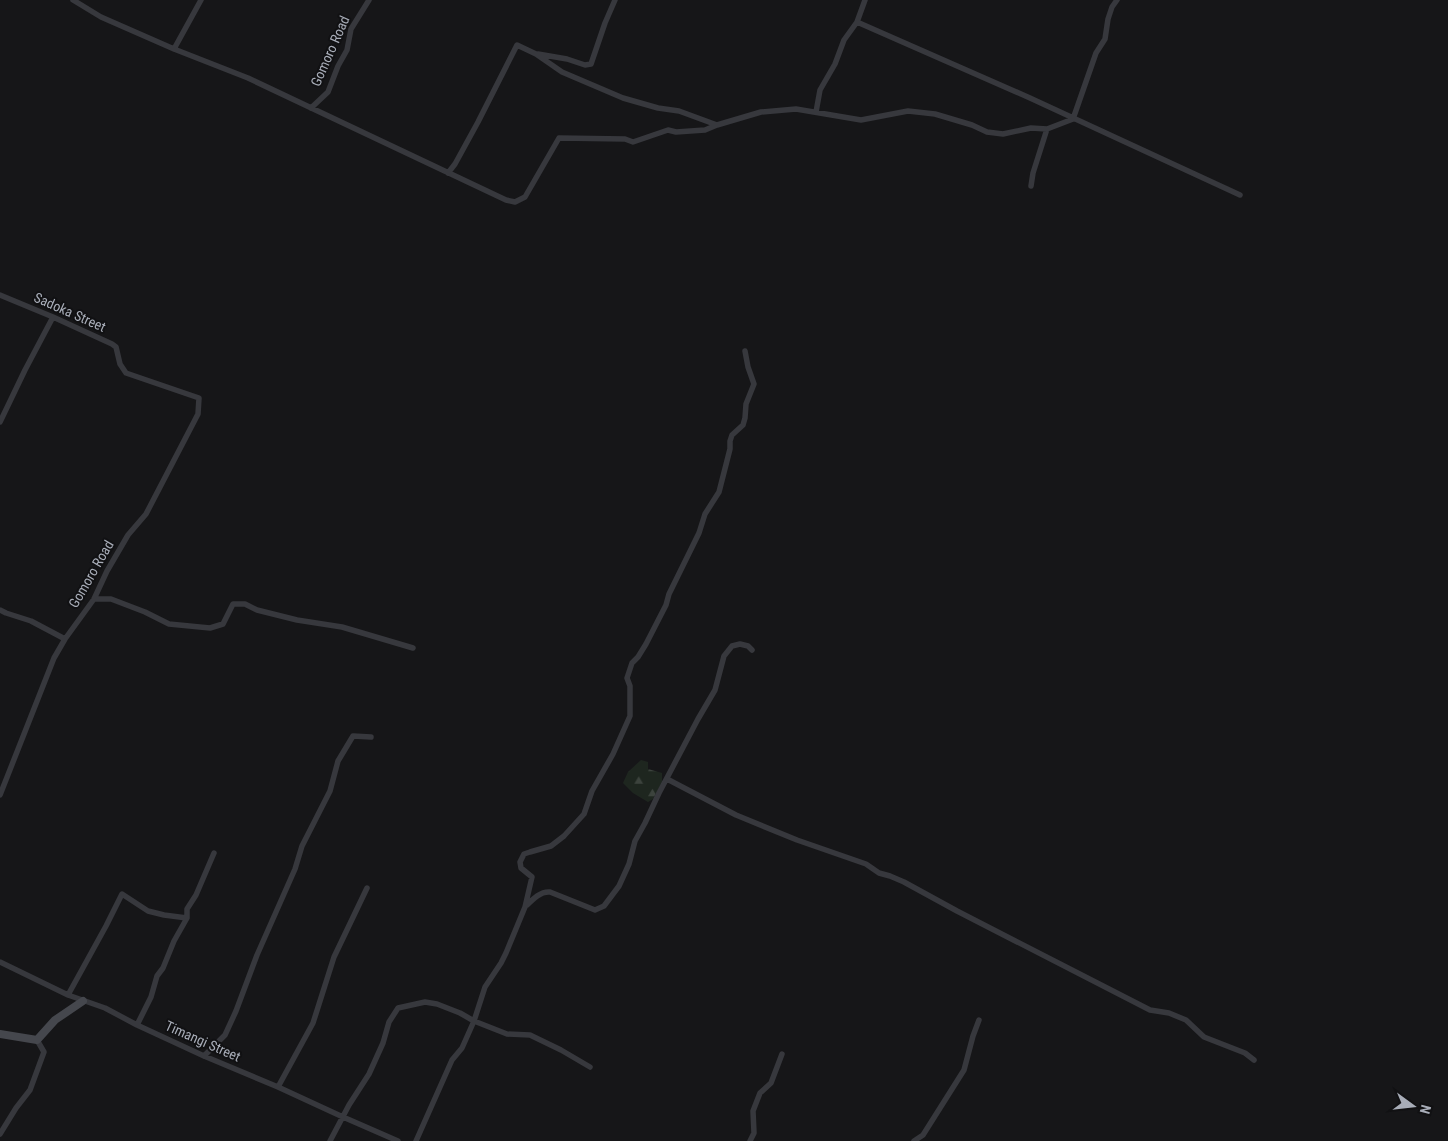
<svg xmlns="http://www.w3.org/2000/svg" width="1448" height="1141" font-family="'Roboto Condensed',sans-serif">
	<defs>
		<pattern id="forest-firs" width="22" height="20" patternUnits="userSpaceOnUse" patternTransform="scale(1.25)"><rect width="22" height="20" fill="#1e261f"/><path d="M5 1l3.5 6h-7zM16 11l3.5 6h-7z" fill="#3c433d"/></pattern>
	</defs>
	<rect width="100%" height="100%" fill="#161618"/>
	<path fill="url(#forest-firs)" d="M641 760 648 762V769L662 773V782L653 799 648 802 633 793 623 783 628 772Z"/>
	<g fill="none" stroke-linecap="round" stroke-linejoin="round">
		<path stroke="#37383d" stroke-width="5.5" d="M73 0 101 17 174 49 248 78 506 200 515 202 525 197 559 138 625 139 633 142 668 130 676 132 705 130 717 125
			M857 22 1030 98 1240 195
			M174 49 201 0
			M538 54 567 59 585 65 591 64 605 23 615 0
			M311 108 328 92 338 66 347 50 351 29 369 0
			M816 112 820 90 835 64 844 40 857 22 865 0
			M1073 119 1096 53 1105 39 1108 19 1112 7 1117 0
			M448 173 455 164 478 122 517 45 536 54 562 72 623 98 658 108 679 111 717 125 761 112 796 109 861 120 908 111 935 114 972 125 987 132 1003 134 1031 128 1047 129 1073 119
			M1031 186 1033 173 1047 129
			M0 295 53 317 112 344 116 347 120 364 126 373 199 398 198 414 146 514 128 535 107 571 94 599 65 639 54 658 0 795
			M0 422 25 370 53 317
			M94 599H111L145 612 169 624 210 628 223 624 233 604H245L257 610 297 620 342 627 413 648
			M0 610 6 613 31 621 65 639
			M667 779 736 815 797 840 866 864 879 873 890 876 904 882 957 911 1150 1010 1169 1013 1186 1020 1204 1037 1245 1053 1254 1060
			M527 905C533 899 541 891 550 892L595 910 604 906 619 886 629 864 635 841 645 823 659 793 698 719 715 690 724 656 732 646 740 644 748 646 752 650
			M0 962 68 995 105 1008 137 1025 204 1056 278 1087 343 1117 398 1141
			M68 995 106 926 122 894 148 911 164 915 187 918
			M137 1025 151 997 157 976 163 968 174 941 187 918V909L196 895 214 853
			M204 1056 225 1035 236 1011 257 955 295 869 302 846 330 791 338 761 353 736 371 737
			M278 1087 313 1023 334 957 367 888
			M0 1134 16 1108 30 1090 44 1052 37 1040
			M330 1141 349 1105 369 1074 383 1043 389 1022 398 1008 425 1002 437 1004 460 1013 474 1021 507 1034 530 1035 561 1050 590 1067
			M416 1141 452 1060 462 1048 474 1021 485 987 501 963 506 953 525 907 532 877 521 868 520 862 524 854 530 852 551 846 564 836 584 814 592 791 613 754 630 716V686L627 678 632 663 638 657 646 644 666 605 669 594 699 533 705 514 719 492 730 449V441L732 435 743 425 745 418 746 404 754 384 748 367 745 351
			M750 1141 754 1133 753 1111 760 1093 771 1083 782 1054
			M914 1141 923 1135 964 1070 973 1036 979 1020"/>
		<path stroke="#45474d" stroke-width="8" d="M0 1034 37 1040 55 1020 83 1001"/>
	</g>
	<g text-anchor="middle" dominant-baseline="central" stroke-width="4" stroke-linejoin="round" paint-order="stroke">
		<g font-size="14" fill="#a8adb8" stroke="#111113">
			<text transform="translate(330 51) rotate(-66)">Gomoro Road</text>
			<text transform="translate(70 312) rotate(24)">Sadoka Street</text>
			<text transform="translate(91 574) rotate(-60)">Gomoro Road</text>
			<text transform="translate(203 1041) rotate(24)">Timangi Street</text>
		</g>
	</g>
	<g transform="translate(1413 1106) rotate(105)" stroke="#111113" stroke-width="4" paint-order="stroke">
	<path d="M0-4L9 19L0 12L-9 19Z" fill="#a8adb8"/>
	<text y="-8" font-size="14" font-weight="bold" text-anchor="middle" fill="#a8adb8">N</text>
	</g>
</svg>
